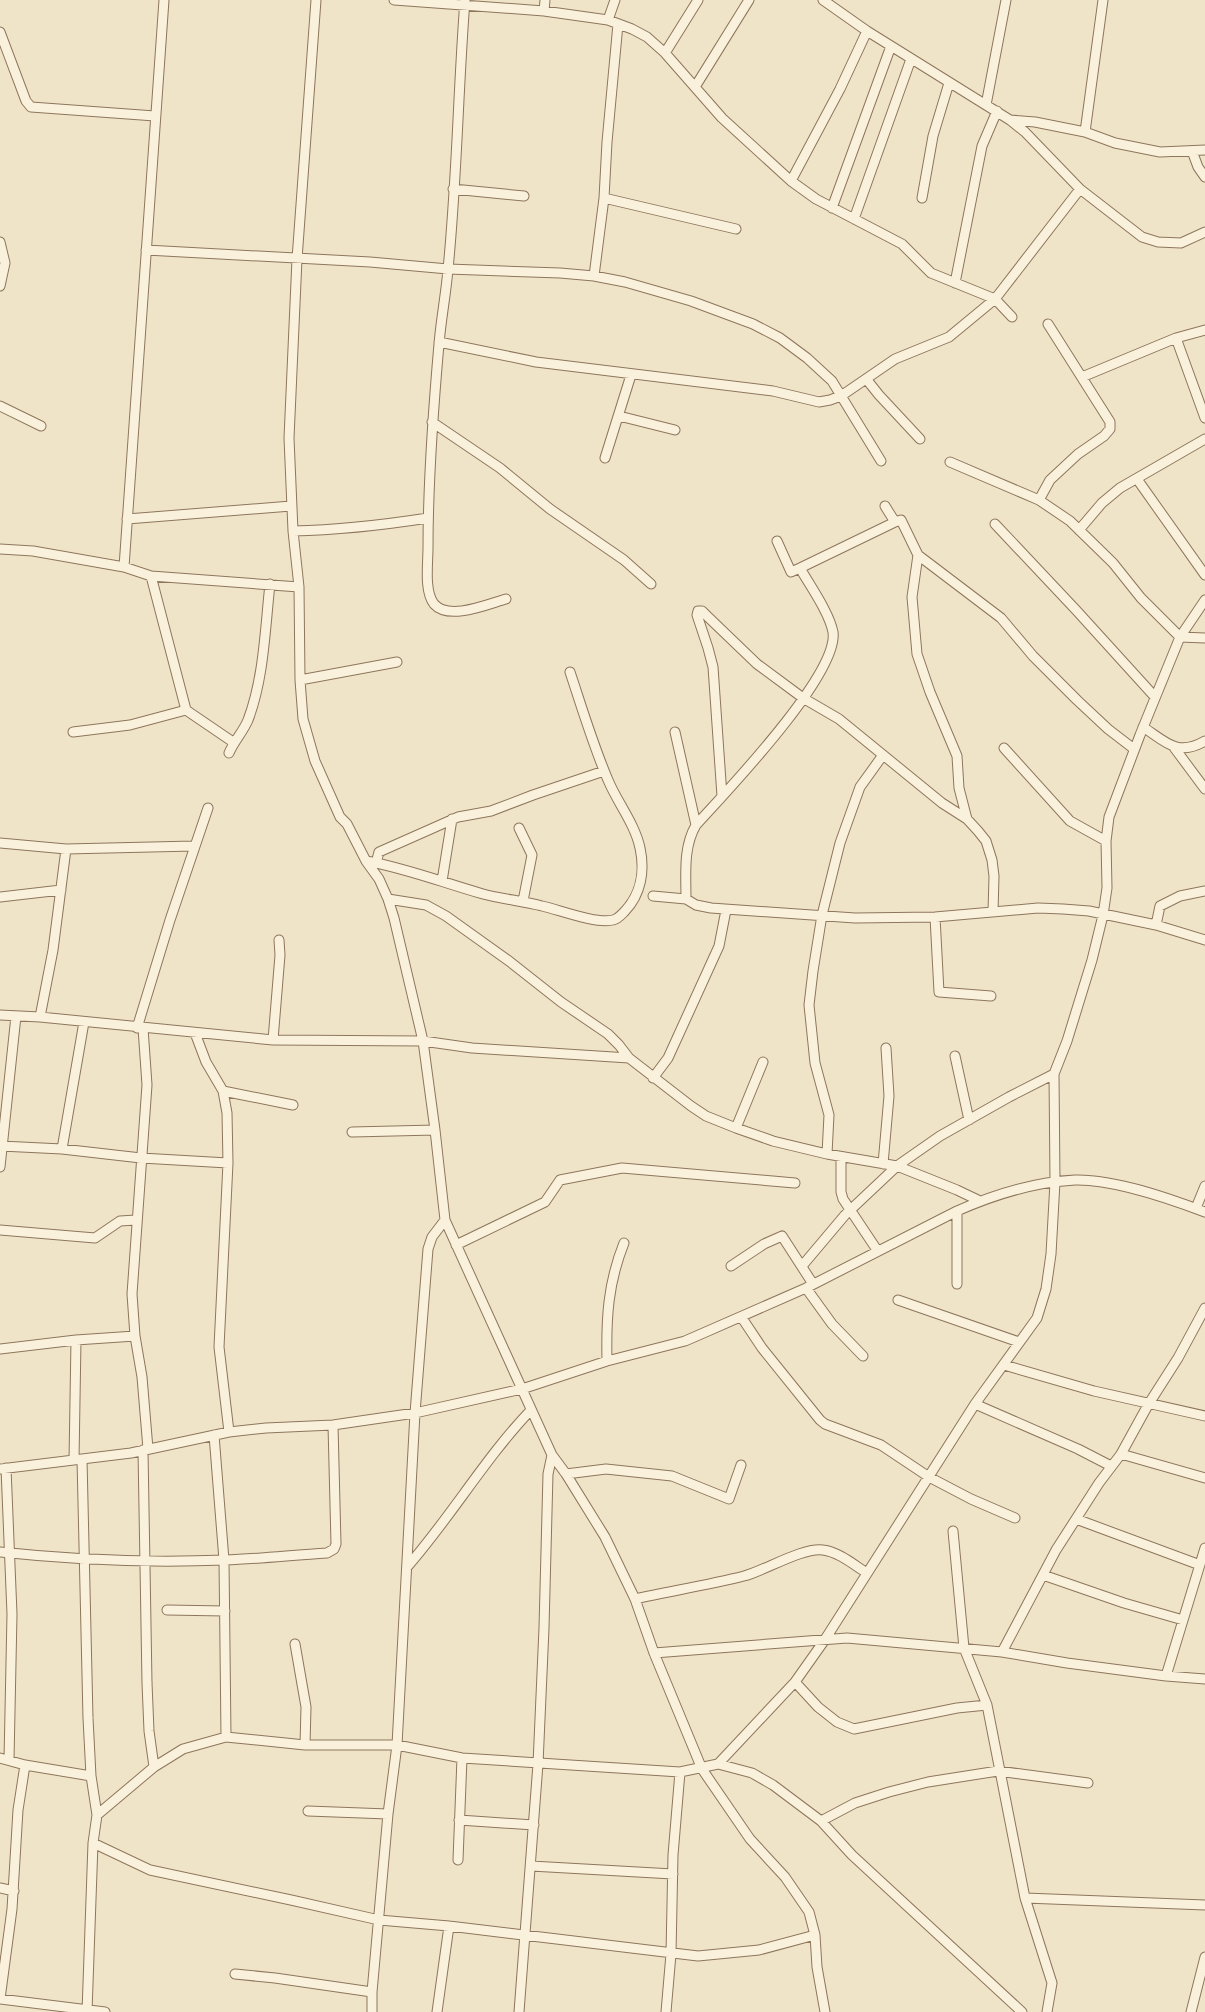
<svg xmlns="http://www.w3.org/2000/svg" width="1205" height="2012" font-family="'Roboto Serif',serif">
	<rect width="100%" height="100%" fill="#f0e4c8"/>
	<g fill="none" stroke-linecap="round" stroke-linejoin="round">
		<defs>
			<path id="street" d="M316 0 297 259 289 438 293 531 299 587 300 680 303 719 315 761 340 817 347 824 366 861 379 879 388 899 394 918 423 1041 435 1130 445 1220 432 1237 428 1249 415 1413 397 1745 388 1814 372 1992V2012
				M394 0 544 11 608 20 632 29 647 37 665 53 722 118 791 181 816 199 902 244 931 273 995 299 1012 317
				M465 0C458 90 457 180 448 269 446 294 441 319 439 344 433 412 428 480 428 548 428 564 424 591 434 604 449 621 488 604 506 599
				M823 0 867 31 1010 120 1025 132 1080 189 1142 237 1158 242 1181 243 1205 232
				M544 11 545 0
				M608 20 615 0
				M0 32 26 101 31 107 155 116
				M665 53 698 0
				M695 87 749 0
				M986 105 1006 0
				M1010 120 1035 122 1085 132 1115 143 1160 152 1205 150
				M1085 132 1103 0
				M1192 151 1198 167 1205 177
				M791 181 840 89 867 31
				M453 189 524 196
				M604 198 736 229
				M922 198 933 136 949 83
				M832 208 891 46
				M854 219 911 59
				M0 242 5 263 0 286
				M146 250 370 262 448 269 560 273 594 276 625 282 691 301 753 324 780 338 807 358 832 381 881 461
				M594 276 604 198 607 142 618 24
				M955 283 982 146 997 111
				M1176 338 1205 418
				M439 342 536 362 773 391 819 402 830 400 841 396 895 359 949 337 995 299 1080 189
				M1082 377 1176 338 1205 330
				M867 380 879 395 920 439
				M0 406 41 426
				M619 416 675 430
				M432 422 500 468 550 509 624 560 651 584
				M605 458 631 375
				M950 462 1039 500 1070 521 1113 563 1141 598 1180 637 1205 638
				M1137 479 1205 575
				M1039 500 1050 480 1078 454 1104 436 1110 429V422L1048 324
				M885 506 895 522 901 520 918 555 1001 618 1033 656 1077 700 1108 729 1134 749
				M127 519 291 506
				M995 524 1076 610 1155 697
				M1079 530 1102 503 1120 488 1205 439
				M293 531C338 530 383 525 428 518
				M777 541 791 572 800 568
				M0 549 33 551 124 567 151 576 299 587
				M918 555 912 597 917 654 930 692 957 756 959 788 967 819
				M124 567 164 0
				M151 576 186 710 233 742
				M300 680 397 662
				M1143 727C1166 742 1177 757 1205 741
				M73 732 130 725 186 710
				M675 732 696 825
				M1173 746 1205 789
				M1004 748 1070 821 1106 841
				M229 753C234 741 243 732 248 720 264 678 265 629 270 584
				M722 796 713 667 708 648 697 615 698 611H702L706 615 757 664 803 698 839 719 942 803 967 819 978 831 986 841 992 860 994 876 993 912
				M519 828 532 855 523 901
				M0 843 66 849 194 846
				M366 861C406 868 444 883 483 894 502 899 523 901 542 906 560 910 595 924 613 920 618 919 621 915 625 911 641 894 645 871 640 848 635 824 617 802 608 780 593 745 582 708 570 672
				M376 863 379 852 458 817 491 811 533 795 604 771
				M442 881 452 819
				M653 896 686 899 696 905 711 908 855 918 935 917 1038 908 1063 909 1089 911 1156 925 1205 940
				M0 897 61 890
				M388 899 426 905 446 916 509 961 561 1002 608 1034 619 1045 629 1058 691 1106 706 1116 736 1128 773 1141 827 1154 897 1166 957 1190 980 1201
				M686 899C686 874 683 847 696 825 726 792 839 674 833 632 829 612 810 586 800 568L895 522
				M935 917 939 992 991 996
				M1156 925 1160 906 1180 896 1205 891
				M0 1015 40 1017 273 1040 423 1041 472 1048 629 1058
				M40 1017 53 950 66 849
				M137 1028 170 920 208 808
				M143 1028 147 1085 132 1294 135 1336 142 1377 148 1449
				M195 1033 206 1062 223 1091 227 1113 228 1163 219 1347 229 1432
				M273 1040 280 955 279 940
				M955 1056 969 1120
				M653 1078 668 1058 719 946 726 910
				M223 1091 293 1105
				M736 1128 763 1062
				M352 1132 435 1130
				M1 1146 62 1149 141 1158 228 1163
				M62 1149 84 1022
				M827 1154 829 1115 815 1063 809 1005 813 971 822 915 840 843 860 787 883 755
				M841 1157V1192L843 1199 877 1250
				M883 1164 889 1096 886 1048
				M0 1167 16 1016
				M1196 1208 1205 1186
				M445 1220 552 1455 566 1474 605 1537 635 1599 654 1653 702 1769 750 1839 785 1877 809 1912 815 1935 817 1967 825 2012
				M0 1230 95 1238 120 1221 136 1220
				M456 1245 545 1202 560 1180 622 1168 795 1183
				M731 1266 764 1244 782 1236 813 1284
				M802 1266 845 1215 897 1166 940 1136 1009 1097 1054 1074
				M957 1284V1211
				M806 1288 832 1324 863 1356
				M898 1300 1019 1342
				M742 1318 762 1348 820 1420 825 1424 881 1445 929 1477 971 1499 1015 1518
				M0 1349 76 1340 135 1336
				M607 1361C606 1318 608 1283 624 1243
				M1004 1365 1094 1391 1205 1416
				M975 1404 1078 1449 1111 1466
				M214 1435 224 1560 226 1737
				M143 1450 147 1683 149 1731 154 1767
				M1121 1454 1205 1478
				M82 1459 88 1718 91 1776
				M74 1460 76 1340
				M6 1468 12 1614 9 1760
				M0 1469 131 1453 229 1432 266 1428 333 1425 415 1413 522 1389 607 1361 685 1341 708 1331 806 1288 957 1211C993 1195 1035 1182 1075 1180 1114 1179 1168 1198 1205 1212
				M566 1474 606 1469 672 1476 729 1499 741 1465
				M1076 1519 1200 1565
				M953 1531 964 1648 987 1705 1025 1898 1052 1983 1047 2012
				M0 1552C74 1560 150 1563 225 1560 259 1559 293 1555 327 1553L334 1549 336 1544 333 1425
				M407 1567C451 1517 485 1458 531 1410
				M1043 1575 1124 1603 1183 1620
				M635 1599C671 1591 708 1585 744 1576 764 1571 803 1547 823 1550 839 1552 854 1565 867 1573
				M167 1610 225 1611
				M295 1644 306 1707 305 1745
				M1002 1652 1056 1550 1099 1483 1121 1454 1148 1405 1178 1358 1205 1308
				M654 1653 847 1638 1002 1652 1067 1663 1166 1676 1205 1679
				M1166 1676 1205 1548
				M795 1682 818 1707 837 1722 854 1729 957 1708 987 1705
				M0 1758 25 1765 91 1776 97 1815 93 1843 87 2012
				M718 1764 795 1682 824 1641 975 1404 1037 1318 1046 1289 1051 1254 1055 1182 1054 1074 1067 1041 1092 960 1103 915 1107 888 1106 841 1109 817 1140 735 1180 637 1205 600
				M308 1811 388 1814
				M97 1815 154 1767 183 1749 226 1737 305 1745H397L462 1758 680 1772 718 1764 752 1773 773 1785 821 1821 852 1855 1022 2012
				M459 1820 534 1825
				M821 1821 855 1803 889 1792 928 1782 998 1771 1088 1783
				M93 1843 150 1870 291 1900 379 1920 449 1926 698 1956 759 1950 815 1935
				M458 1860 462 1758
				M531 1866 673 1874
				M0 1888 14 1891
				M1025 1898 1205 1905
				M235 1974 275 1978 372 1992
				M0 1999 12 1909 18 1810 25 1765
				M0 1999 105 2012
				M437 2012 449 1926
				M519 2012 538 1764 544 1628 548 1474 552 1455
				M666 2012 671 1954 673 1855 680 1772
				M1191 2012 1205 1957"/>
		</defs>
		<use href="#street" stroke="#8d765c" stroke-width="11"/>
		<use href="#street" stroke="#faf1dc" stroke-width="9"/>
	</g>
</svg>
